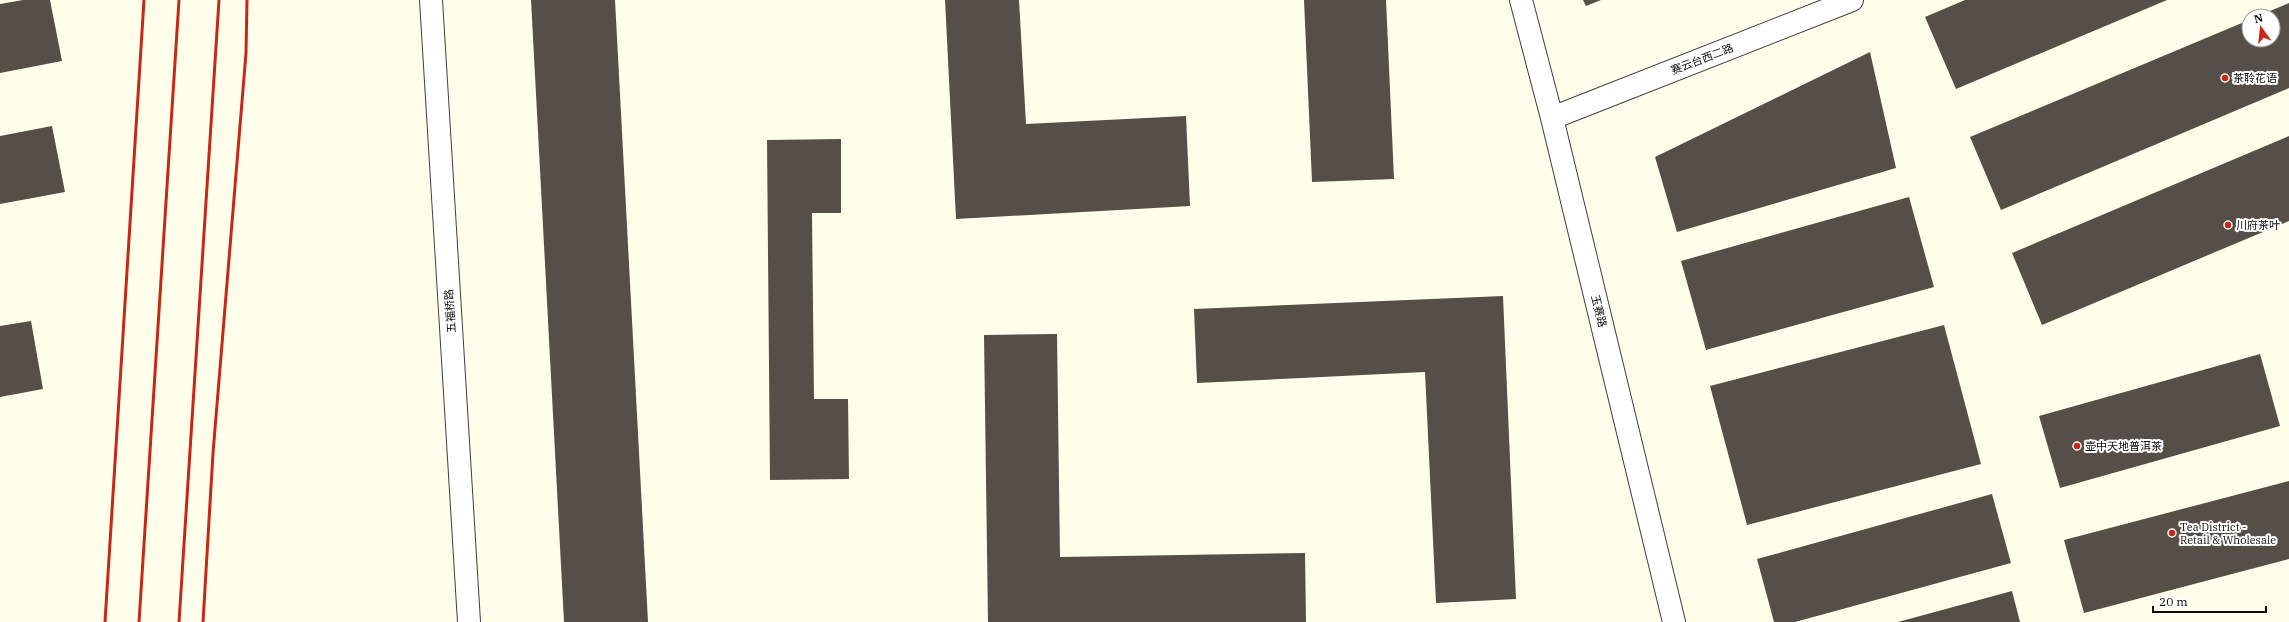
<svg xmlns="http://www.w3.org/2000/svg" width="2289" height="622" font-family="'IBM Plex Serif','Noto Sans SC',serif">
	<rect width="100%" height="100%" fill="#fffeeb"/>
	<path fill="#564f47" d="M23 0H50L62 61 0 73V4Z
		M531 0H615L648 622H564Z
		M945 0H1019L1026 124 1186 116 1190 206 956 219Z
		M1304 0H1386L1394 179 1312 182Z
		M1583 0H1601L1586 6Z
		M1965 0H2167L1956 89 1925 17Z
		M2289 3V88L2001 210 1970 137 2249 20V40H2273V16H2258Z
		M1870 52 1896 168 1677 232 1655 157Z
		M52 126 65 192 0 204V136Z
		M2289 136V221L2042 325 2012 253Z
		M841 139V213H812L814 399H848L849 479 770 480 767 140Z
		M1909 197 1934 287 1706 350 1681 261Z
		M1503 296 1516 599 1436 603 1425 372 1197 383 1194 309Z
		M31 321 43 389 0 397V326Z
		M1944 325 1981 464 1747 525 1710 386Z
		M1057 334 1060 557 1305 553 1306 622H988L984 335Z
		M2260 354 2280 426 2060 488 2039 416Z
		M2289 481V559L2084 613 2064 540Z
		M1992 494 2011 563 1795 622H1774L1757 559Z
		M2012 591 2020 622H1898Z"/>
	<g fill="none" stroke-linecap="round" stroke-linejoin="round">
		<defs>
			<path id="street" d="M431 0 469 622
				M1521 0 1552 118 1674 622
				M1552 118 1852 0"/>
		</defs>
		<use href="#street" stroke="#3f3f3f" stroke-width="24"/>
		<use href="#street" stroke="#fff" stroke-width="22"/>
		<path stroke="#c72719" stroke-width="3" d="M105 622 144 0
			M139 622 179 0
			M179 622 219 0
			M203 622 213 453 246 53 247 0"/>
	</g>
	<g fill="#c72719" stroke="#fff" stroke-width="1.5">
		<circle cx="2225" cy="78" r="4"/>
		<circle cx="2228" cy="225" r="4"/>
		<circle cx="2077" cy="446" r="4"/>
		<circle cx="2172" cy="533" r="4"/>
	</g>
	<g text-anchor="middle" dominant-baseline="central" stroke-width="4" stroke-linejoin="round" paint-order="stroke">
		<g font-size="11" fill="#0c0c0c" stroke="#fff">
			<text transform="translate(1702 59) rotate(-21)">赛云台西二路</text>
			<text transform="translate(450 311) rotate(-94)">五福桥路</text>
			<text transform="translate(1599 311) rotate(76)">玉赛路</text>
		</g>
		<g font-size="11" fill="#0c0c0c" stroke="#fff" text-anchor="start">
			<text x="2233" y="78">茶聆花语</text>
			<text x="2236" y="225">川府茶叶</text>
			<text x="2085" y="446">壶中天地普洱茶</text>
			<text x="2180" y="527">Tea District -<tspan x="2180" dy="13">Retail &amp; Wholesale</tspan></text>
		</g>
	</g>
	<g transform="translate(2261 28) rotate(345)"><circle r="19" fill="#ffffff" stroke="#9e9e9e"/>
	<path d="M0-3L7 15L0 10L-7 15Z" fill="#c72719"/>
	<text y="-6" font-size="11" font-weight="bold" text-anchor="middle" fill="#0c0c0c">N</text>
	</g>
	<path d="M2153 606v6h113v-6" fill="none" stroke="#0c0c0c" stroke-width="2"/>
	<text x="2159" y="606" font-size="12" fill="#0c0c0c" stroke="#ffffff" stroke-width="3" paint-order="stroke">20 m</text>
</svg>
